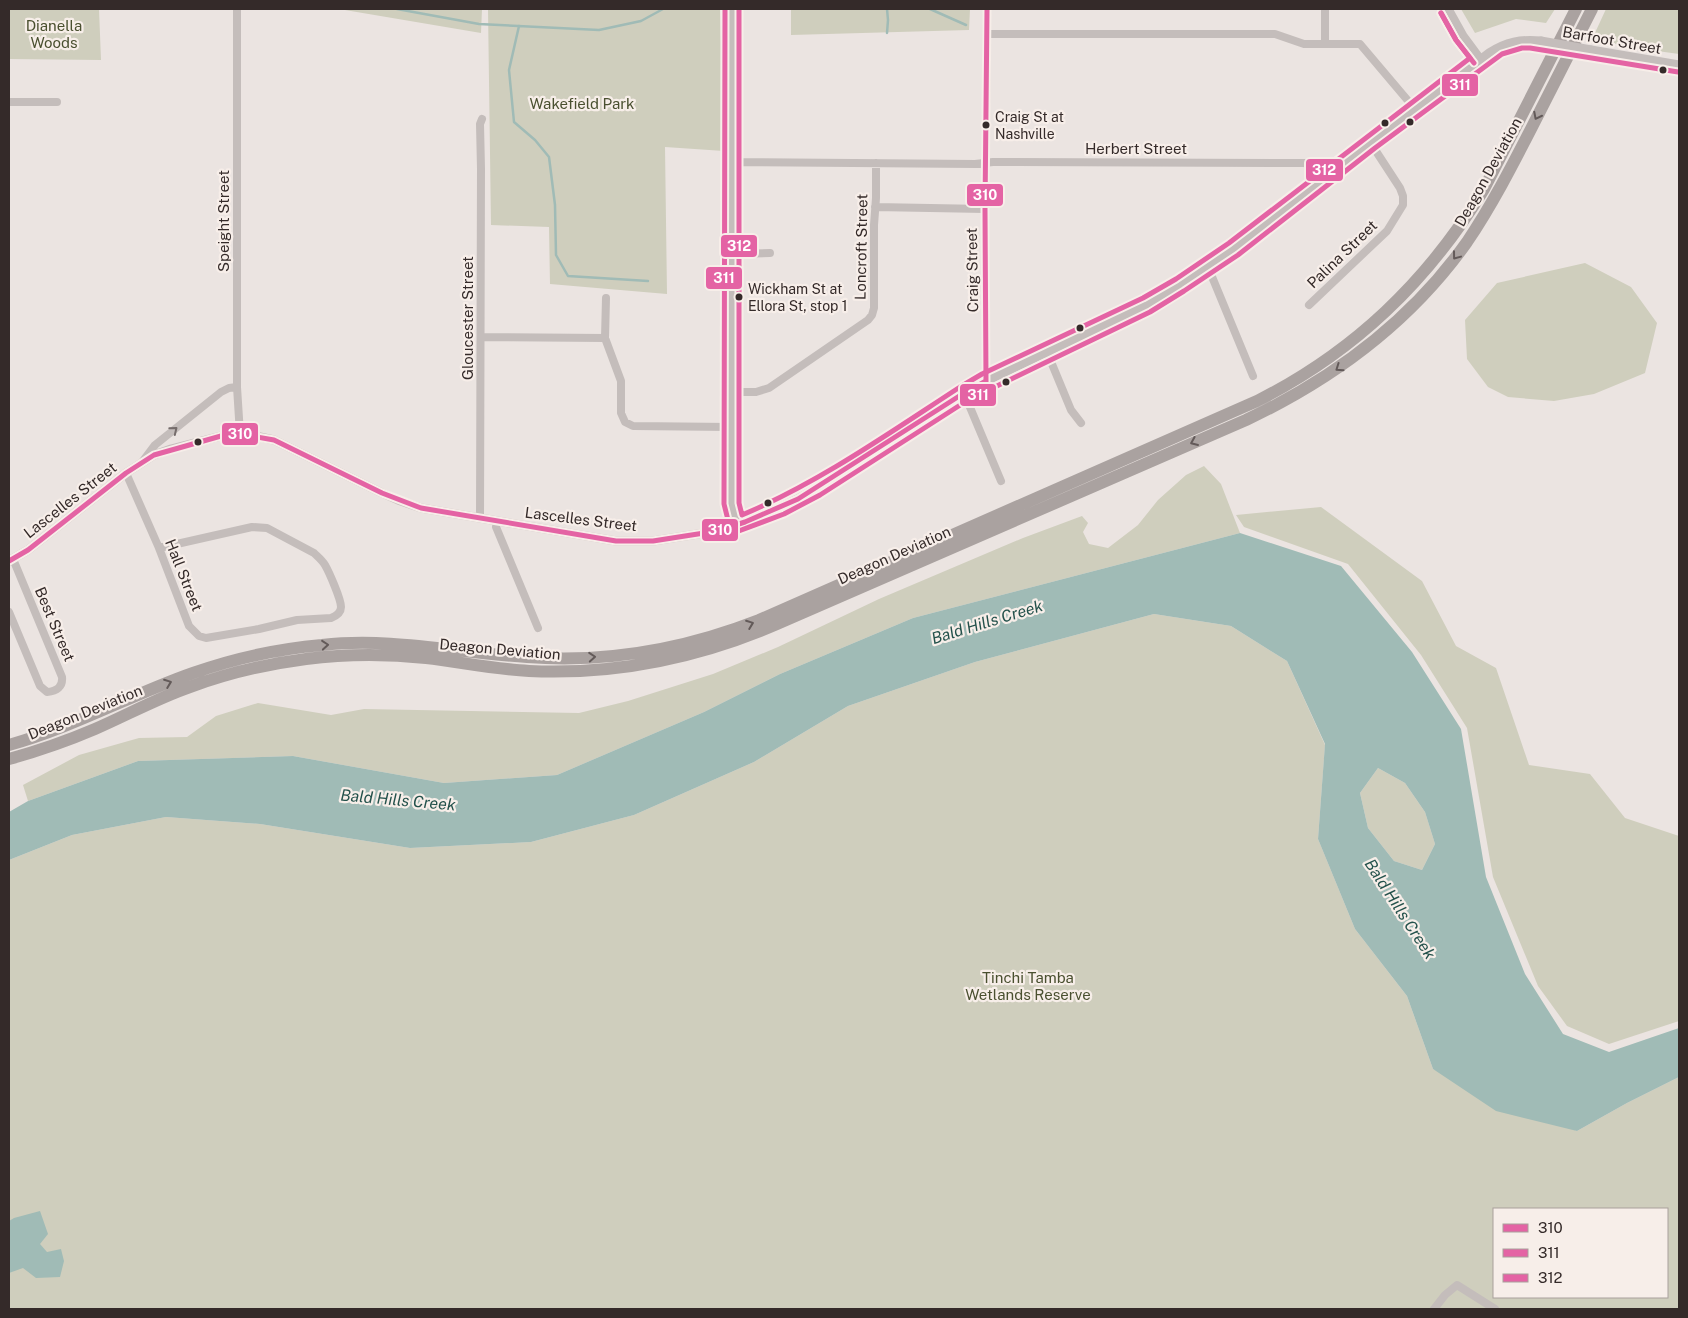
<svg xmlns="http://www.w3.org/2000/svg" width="1688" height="1318" font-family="'Public Sans',sans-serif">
	<rect width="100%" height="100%" fill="#ebe4e1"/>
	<path fill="#cfcebd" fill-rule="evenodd" d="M9 9H99L101 60 9 59Z
		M339 9H482L481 33Z
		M488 9H720L724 151 665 147 667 294 550 284 549 227 491 225Z
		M791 9H970L969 30 791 35Z
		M1461 9H1555L1546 23 1516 19 1475 33Z
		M1606 9H1679V54L1621 46 1594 35Z
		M1585 263 1631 287 1657 323 1645 373 1594 394 1554 401 1508 397 1488 387 1467 359 1465 320 1497 283Z
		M1204 466 1221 484 1240 533 913 618 780 674 704 712 557 775 444 783 293 756 138 761 28 801 23 785 79 755 139 738 187 737 216 716 258 703 331 715 364 709 579 713 628 701 713 674 778 647 879 599 1023 538 1082 516 1088 523 1083 532 1089 544 1108 548 1138 525 1158 500 1186 475Z
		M1321 507 1422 581 1456 646 1496 668 1529 765 1590 774 1625 818 1679 836V1021L1609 1044 1567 1026 1538 986 1493 877 1467 728 1421 655 1348 564 1244 527 1236 515Z
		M1154 614 1231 626 1287 661 1325 745 1318 839 1355 929 1407 996 1433 1069 1577 1131 1627 1103 1679 1077V1309H9V860L72 835 166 817 260 824 410 848 531 842 634 815 754 762 848 706 975 662ZM1494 1209H1667V1297H1494Z
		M1378 768 1405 783 1425 812 1435 844 1422 870 1394 861 1368 828 1360 793Z"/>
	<path fill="#a0bbb6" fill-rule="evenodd" d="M1240 533 1341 566 1412 652 1461 729 1486 877 1525 974 1563 1034 1609 1052 1679 1028V1077L1627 1103 1577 1131 1496 1111 1433 1069 1407 996 1355 929 1318 839 1325 744 1287 661 1231 626 1154 614 975 662 848 706 754 762 634 815 531 842 410 848 260 824 166 817 72 835 9 860V812L28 801 138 761 293 756 444 783 557 775 704 712 780 674 913 618ZM1378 768 1405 783 1425 812 1435 844 1422 870 1394 861 1368 828 1360 793Z
		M40 1211 48 1234 40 1244 47 1252 61 1249 64 1261 60 1277 36 1278 23 1268 9 1273V1221L14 1218Z"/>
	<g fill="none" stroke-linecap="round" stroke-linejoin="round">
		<path stroke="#a0bbb6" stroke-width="2.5" d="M397 9 479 24 599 30 641 21 663 9
			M930 9 966 25
			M519 26 509 70 514 122 535 140 549 157 555 205 556 255 568 276 648 281
			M887 33 888 20 887 9"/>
		<path stroke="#c4bdbb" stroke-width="8" d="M237 9V387L240 434
			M732 9 731 504 737 525
			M987 34H1275L1304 44H1360L1415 109
			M1325 43V9
			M9 102H57
			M732 162 975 164 993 162 1304 163C1314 165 1320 169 1326 177
			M875 207 985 209
			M732 254 770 253
			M1208 267 1253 376
			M606 298 605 338 621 381V413L625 422 633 426 730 427
			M1309 305 1387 231 1403 205V196L1400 188 1370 142
			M481 337 605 338
			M1047 352 1071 410 1081 423
			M986 381 985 209 987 9
			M731 392H756L769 388 868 320 872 315 874 308V225L876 198V163
			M964 393 1001 481
			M143 461 155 445 221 392 229 388 237 387
			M126 473 159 548 189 626 199 636 206 638 259 629 297 620 331 618C336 616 341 613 341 607 341 599 329 572 325 565 322 560 318 557 314 553L267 528 252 527 159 548
			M480 517 481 169 480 124 482 119
			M497 521 496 527 538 628
			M9 612 40 686 47 692C57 691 63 687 62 677L13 559
			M1434 1309 1445 1295 1457 1285 1495 1309"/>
		<path stroke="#c4bdbb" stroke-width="9" d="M1448 9 1463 36 1480 59
			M1591 50 1679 65
			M9 561 28 550 126 473 154 455 171 449 221 436 240 434 251 435 274 440 382 493 398 500 421 508 616 541H653L717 531 745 522 798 499 964 393 986 381 1147 305 1180 285 1233 249 1489 53C1506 42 1521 39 1541 41"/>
		<path stroke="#aaa2a0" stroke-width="12" d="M9 745C74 727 130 695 193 673 235 658 278 649 322 645 391 637 458 653 527 657 606 663 685 649 759 620L1257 401C1354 352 1427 282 1484 189L1576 9
			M9 759C38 751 67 741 95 729 127 715 158 698 190 687 228 673 267 664 306 659 346 654 386 654 426 658 460 662 494 669 529 671 615 675 698 658 777 624L1246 420C1333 379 1411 321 1467 242 1492 205 1512 166 1532 127 1552 87 1572 48 1592 9"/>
		<path stroke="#c4bdbb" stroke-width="9" d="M1541 41 1591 50"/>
		<defs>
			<path id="bus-1" d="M986 381 985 209 987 9
				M9 561 28 550 126 473 154 455 221 436 240 434 274 440 382 493 421 508 616 541H653L717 531 745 522 798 499 964 393 986 381"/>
			<path id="bus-2" d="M725 9 724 504 730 528 736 532 784 514 820 495 968 400 1150 312 1184 291 1238 255 1375 148 1502 54 1522 48H1530L1678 72
				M1441 13 1456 40 1474 63"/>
			<path id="bus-3" d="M739 9V503L742 515C820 482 889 433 960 387L982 374 1143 298 1176 279 1229 243 1470 58 1456 40 1441 13"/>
		</defs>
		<use href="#bus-1" stroke="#f7eee9" stroke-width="9"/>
		<use href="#bus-2" stroke="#f7eee9" stroke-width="9"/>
		<use href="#bus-3" stroke="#f7eee9" stroke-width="9"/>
		<use href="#bus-1" stroke="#e463a4" stroke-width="5"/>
		<use href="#bus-2" stroke="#e463a4" stroke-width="5"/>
		<use href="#bus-3" stroke="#e463a4" stroke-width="5"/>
	</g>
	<defs><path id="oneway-chevron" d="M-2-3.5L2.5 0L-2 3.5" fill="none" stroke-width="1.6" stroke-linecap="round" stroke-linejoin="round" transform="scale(1.25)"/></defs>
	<g stroke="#635a59">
		<use href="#oneway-chevron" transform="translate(1537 116) rotate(117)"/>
		<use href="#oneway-chevron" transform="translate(1456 256) rotate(127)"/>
		<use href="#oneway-chevron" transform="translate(1339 368) rotate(145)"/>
		<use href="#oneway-chevron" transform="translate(1194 442) rotate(157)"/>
		<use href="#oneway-chevron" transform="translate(750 624) rotate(-21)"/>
		<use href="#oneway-chevron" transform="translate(325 645) rotate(-5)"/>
		<use href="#oneway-chevron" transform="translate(592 657) rotate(-4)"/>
		<use href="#oneway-chevron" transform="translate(168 683) rotate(-21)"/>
	</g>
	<use stroke="#756c6b" href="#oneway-chevron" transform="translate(174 430) rotate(-39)"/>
	<g fill="#342a29" stroke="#f7eee9" stroke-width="2">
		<circle cx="1663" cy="70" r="4.5"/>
		<circle cx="1410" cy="122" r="4.5"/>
		<circle cx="1385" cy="123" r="4.5"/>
		<circle cx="986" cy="125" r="4.5"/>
		<circle cx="739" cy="297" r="4.5"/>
		<circle cx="1080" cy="328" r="4.5"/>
		<circle cx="1006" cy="382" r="4.5"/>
		<circle cx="198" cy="442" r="4.5"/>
		<circle cx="768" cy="503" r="4.5"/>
	</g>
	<g text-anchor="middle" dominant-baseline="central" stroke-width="4.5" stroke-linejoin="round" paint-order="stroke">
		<g font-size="14" fill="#342a29" stroke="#f7eee9" text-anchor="start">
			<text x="995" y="117">Craig St at<tspan x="995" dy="17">Nashville</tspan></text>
			<text x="748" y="289">Wickham St at<tspan x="748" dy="17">Ellora St, stop 1</tspan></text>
		</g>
		<g font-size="15" fill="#4a5030" stroke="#f7eee9">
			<text x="54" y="25">Dianella<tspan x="54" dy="17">Woods</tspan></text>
			<text x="582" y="103">Wakefield Park</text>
			<text x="1028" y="977">Tinchi Tamba<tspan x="1028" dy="17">Wetlands Reserve</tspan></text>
		</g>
		<g font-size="15" fill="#342a29" stroke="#f7eee9">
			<text transform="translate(1612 40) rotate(10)">Barfoot Street</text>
			<text x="1136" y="148">Herbert Street</text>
			<text transform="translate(1488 172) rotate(-61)">Deagon Deviation</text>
			<text transform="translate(223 221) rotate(-90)">Speight Street</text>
			<text transform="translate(861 247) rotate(-89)">Loncroft Street</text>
			<text transform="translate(1342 254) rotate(-44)">Palina Street</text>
			<text transform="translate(972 270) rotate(-91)">Craig Street</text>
			<text transform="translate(467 318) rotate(-90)">Gloucester Street</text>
			<text transform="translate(70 500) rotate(-38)">Lascelles Street</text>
			<text transform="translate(581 519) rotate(7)">Lascelles Street</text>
			<text transform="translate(894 555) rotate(-24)">Deagon Deviation</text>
			<text transform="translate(184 575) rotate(68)">Hall Street</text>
			<text transform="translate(55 624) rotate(67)">Best Street</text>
			<text transform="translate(500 649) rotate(5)">Deagon Deviation</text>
			<text transform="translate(85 712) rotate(-22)">Deagon Deviation</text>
		</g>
		<g font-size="16" font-style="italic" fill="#23514b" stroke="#f7eee9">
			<text transform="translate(987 622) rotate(-17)">Bald Hills Creek</text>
			<text transform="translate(398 800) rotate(5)">Bald Hills Creek</text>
			<text transform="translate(1400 909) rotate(57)">Bald Hills Creek</text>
		</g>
	</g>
	<g stroke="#f7eee9" stroke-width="2">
		<rect x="1441" y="73" width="38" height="24" rx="5" fill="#e463a4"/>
		<rect x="1305" y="158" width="39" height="24" rx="5" fill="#e463a4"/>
		<rect x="966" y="183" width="38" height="24" rx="5" fill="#e463a4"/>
		<rect x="720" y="234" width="38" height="24" rx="5" fill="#e463a4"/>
		<rect x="705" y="266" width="38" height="24" rx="5" fill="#e463a4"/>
		<rect x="959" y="383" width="38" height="24" rx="5" fill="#e463a4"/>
		<rect x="221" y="422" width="38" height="24" rx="5" fill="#e463a4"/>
		<rect x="701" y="518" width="38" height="24" rx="5" fill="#e463a4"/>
	</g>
	<g font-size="14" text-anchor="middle" font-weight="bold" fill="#fff">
		<text x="1460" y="90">311</text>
		<text x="1324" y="175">312</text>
		<text x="985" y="200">310</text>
		<text x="739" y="251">312</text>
		<text x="724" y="283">311</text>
		<text x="978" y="400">311</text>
		<text x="240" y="439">310</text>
		<text x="720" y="535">310</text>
	</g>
	<rect width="1688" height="1318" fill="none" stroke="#342a29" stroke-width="20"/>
	<rect x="1493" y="1208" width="175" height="90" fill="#f7eee9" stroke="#a9a09c"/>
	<rect x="1503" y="1224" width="25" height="8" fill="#e463a4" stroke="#a9a09c"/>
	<text x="1538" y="1233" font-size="15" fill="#342a29">310</text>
	<rect x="1503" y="1249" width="25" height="8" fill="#e463a4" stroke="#a9a09c"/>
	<text x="1538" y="1258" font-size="15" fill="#342a29">311</text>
	<rect x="1503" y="1274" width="25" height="8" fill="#e463a4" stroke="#a9a09c"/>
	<text x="1538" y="1283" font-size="15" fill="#342a29">312</text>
</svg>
